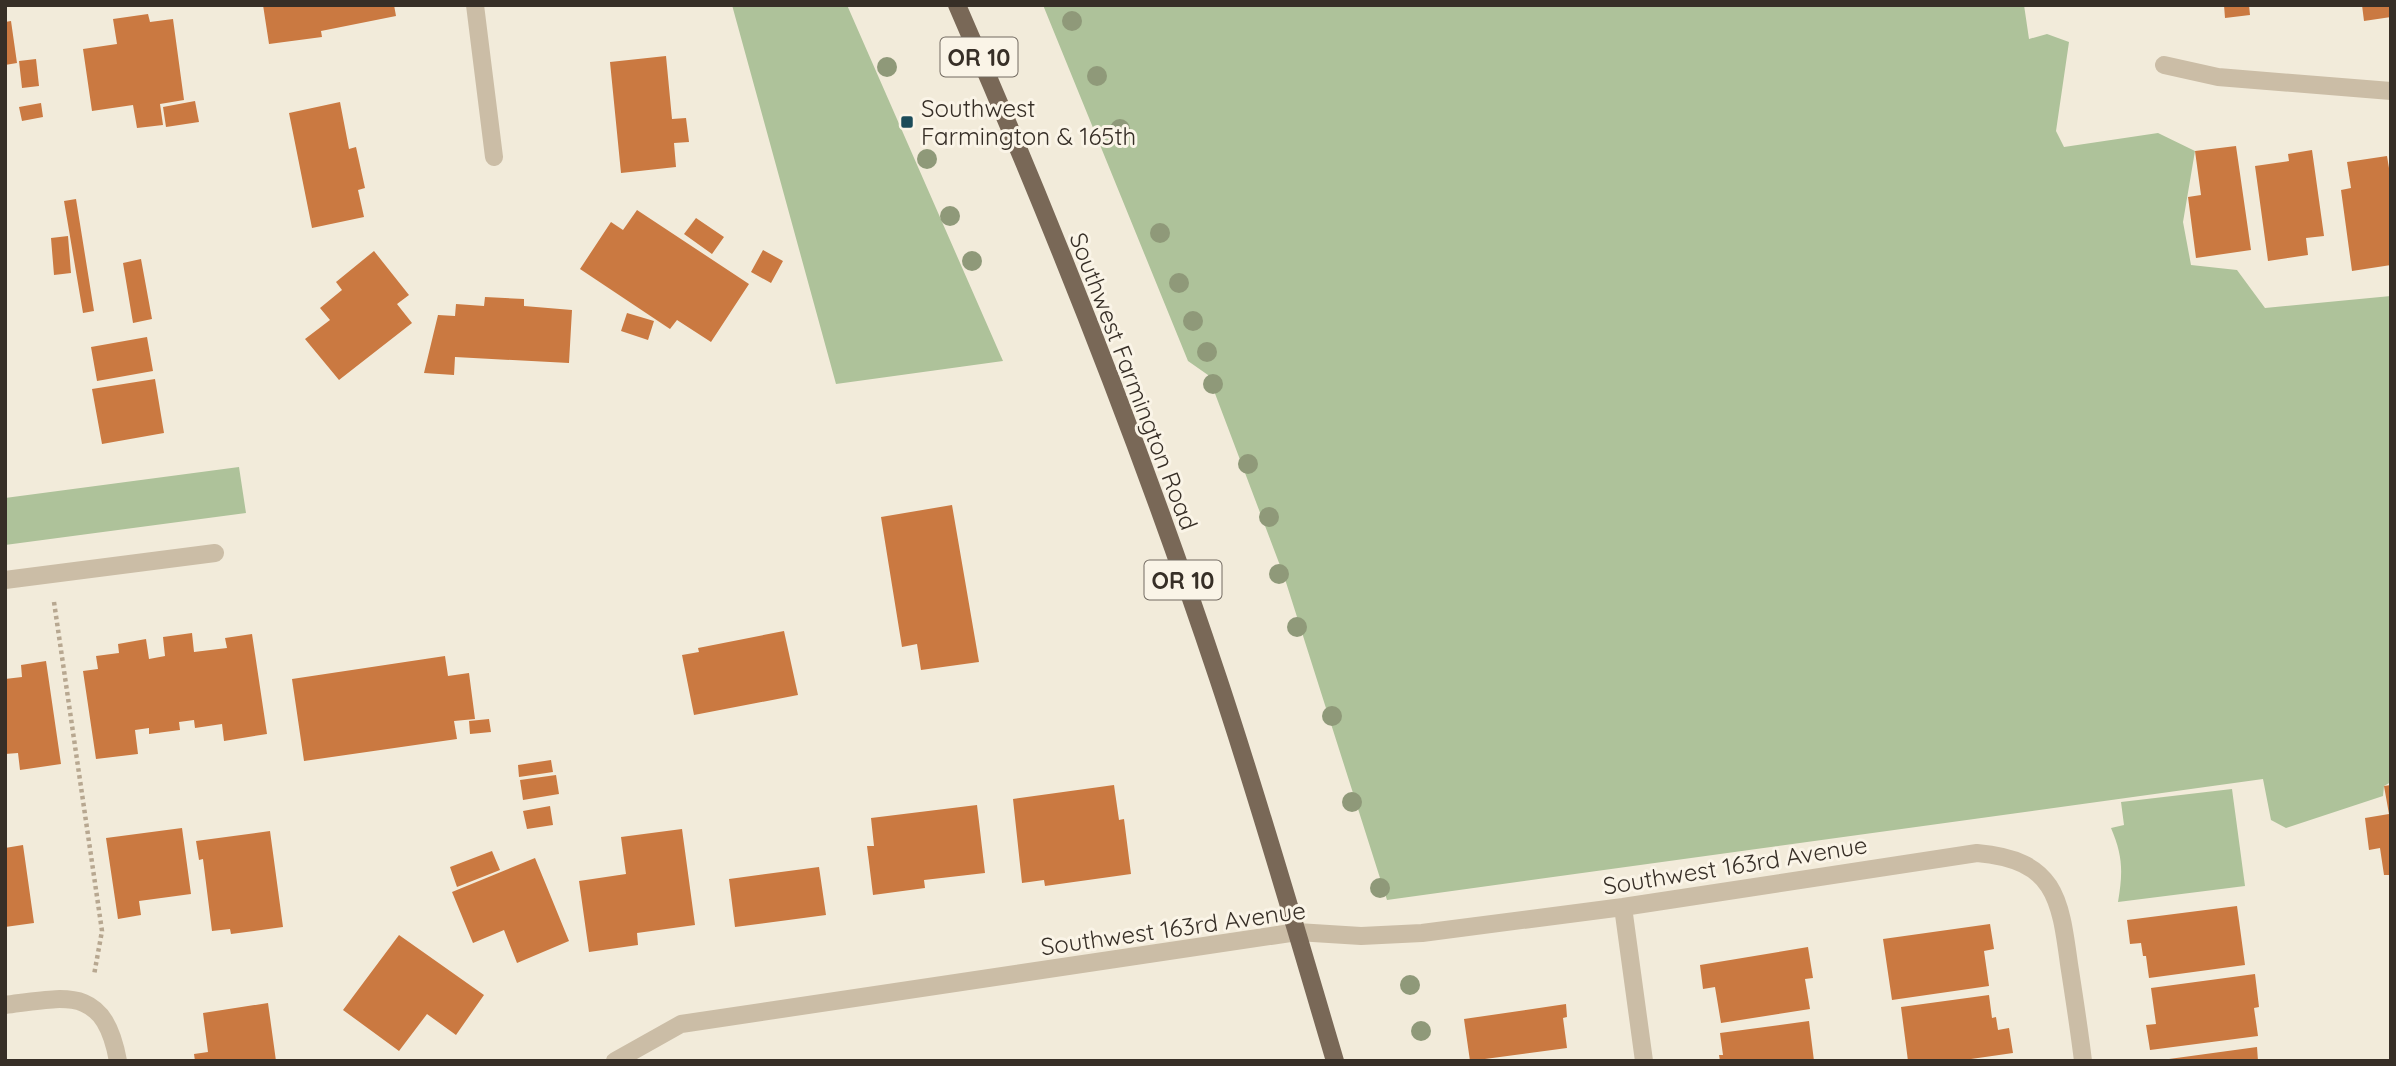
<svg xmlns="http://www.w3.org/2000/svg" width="2396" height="1066" font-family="Quicksand,sans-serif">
	<rect width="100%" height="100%" fill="#f2ebda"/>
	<path fill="#aec29a" d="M732 5H847L1003 361 836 384Z
		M1043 5H2024L2029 39 2047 34 2069 42 2056 131 2064 147 2158 133 2195 151 2183 222 2191 265 2237 270 2265 308 2391 296V782L2384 786 2383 796 2286 828 2271 820 2263 779 1387 900 1284 576 1208 375 1188 361Z
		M239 467 246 513 5 545V498Z
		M2232 789 2245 886 2118 902C2123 872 2123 856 2111 828L2124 825 2121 802Z"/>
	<path fill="#ca7941" d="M263 5H394L396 16 321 31 322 37 269 44Z
		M2224 5H2249L2250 15 2225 18Z
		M2362 5H2391V17L2364 21Z
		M148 14 150 22 173 19 184 100 160 104 163 125 137 128 133 105 92 111 83 49 117 44 113 19Z
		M11 21 17 63 5 65V22Z
		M666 56 672 119 686 118 689 142 674 143 676 167 621 173 610 62Z
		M36 59 39 86 22 88 19 61Z
		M195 101 199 122 166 127 163 107Z
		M340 102 349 149 356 147 365 188 358 190 364 217 312 228 289 113Z
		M41 103 43 117 22 121 19 107Z
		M2236 146 2251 250 2196 258 2188 197 2201 195 2195 151Z
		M2312 150 2324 236 2306 238 2308 255 2268 261 2255 166 2289 161 2288 154Z
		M2387 156 2391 180V265L2352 271 2341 190 2351 188 2347 162Z
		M76 199 94 311 83 313 64 201Z
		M637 210 749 284 711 342 677 320 670 329 580 269 611 222 623 230Z
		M696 218 724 237 712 254 684 234Z
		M68 236 71 273 54 275 51 238Z
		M763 250 783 261 771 283 751 272Z
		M374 251 409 295 397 304 412 323 339 380 305 339 330 320 320 308 342 290 336 282Z
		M141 259 152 319 133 323 123 263Z
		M485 297 524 299V306L572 310 569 363 455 357 454 375 424 373 438 315 455 316 456 304 484 306Z
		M627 313 654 321 648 340 621 331Z
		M147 337 153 371 97 381 91 347Z
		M155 379 164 433 102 444 92 389Z
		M952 505 979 662 921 670 917 644 902 647 881 517Z
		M784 631 798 695 694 715 682 655 699 652 698 648Z
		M192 633 194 652 227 648 225 638 252 634 267 734 224 741 222 724 195 728 194 720 179 722 180 730 149 734V728L135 730 138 754 96 759 83 671 98 669 96 656 119 653 118 644 146 639 149 659 165 656 163 637Z
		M445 656 448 676 469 673 475 719 454 721 457 739 304 761 292 679Z
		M46 661 61 764 20 770 18 753 5 754V679L22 677 21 665Z
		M489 719 491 732 470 734 469 721Z
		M551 760 553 772 519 777 518 765Z
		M556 775 559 794 523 800 520 780Z
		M1114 785 1119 820 1124 819 1131 874 1045 886 1044 880 1022 883 1013 799Z
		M2391 785V875H2384L2380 848 2369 850 2365 818 2389 814 2384 786Z
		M977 805 985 873 924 880 925 888 873 895 867 846H874L871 818Z
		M550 806 553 825 527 829 523 811Z
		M182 828 191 894 139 901 141 915 118 919 106 838Z
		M682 829 695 925 637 933 638 945 589 952 579 881 626 874 621 837Z
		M270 831 283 927 231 934 230 929 212 931 203 859 199 860 196 841Z
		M23 845 34 923 5 927V848Z
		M492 851 500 870 457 887 450 867Z
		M535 858 569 941 517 963 504 930 473 943 452 892Z
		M819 867 826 915 735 927 729 879Z
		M2237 906 2245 965 2149 978 2146 956H2143L2141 943 2130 944 2127 920Z
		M1990 924 1994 949 1984 951 1989 986 1892 1000 1883 939Z
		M399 935 484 995 456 1035 427 1014 399 1051 343 1010Z
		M1808 947 1813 978 1805 979 1810 1009 1721 1023 1715 987 1703 989 1700 965Z
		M2255 974 2259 1007 2254 1008 2258 1036 2150 1050 2146 1025 2156 1024 2151 988Z
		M1989 995 1992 1018 1996 1017 1998 1030 2009 1028 2013 1053 1957 1061H1908L1901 1007Z
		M268 1003 276 1061H195L194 1054 208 1052 203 1013Z
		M1566 1004 1567 1017 1563 1018 1567 1048 1470 1061 1464 1019Z
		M1809 1021 1814 1061H1720L1719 1055H1723L1720 1033Z
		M2257 1047 2258 1061H2169V1059Z"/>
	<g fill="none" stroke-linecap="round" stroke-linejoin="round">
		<path stroke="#b7a790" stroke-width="4.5" stroke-dasharray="3.5 3.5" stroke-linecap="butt" d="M54 602 102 931 94 975"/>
		<path stroke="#cbbda6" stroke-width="18" d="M475 5 494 157
			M2164 65 2218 77 2391 91
			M5 580 215 553
			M1623 907 1644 1061
			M5 1005C67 997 104 985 118 1061
			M615 1061 681 1024 1297 932 1361 936 1422 933 1623 907 1977 853C2055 860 2060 897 2069 964 2074 996 2079 1028 2083 1061"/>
		<path stroke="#796857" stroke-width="18" d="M957 5C1053 225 1142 450 1218 678 1260 804 1297 933 1335 1061"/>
	</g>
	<g fill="#8f9979">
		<circle cx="1072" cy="21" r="10"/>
		<circle cx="887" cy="67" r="10"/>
		<circle cx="1097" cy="76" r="10"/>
		<circle cx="1120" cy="129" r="10"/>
		<circle cx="927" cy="159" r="10"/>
		<circle cx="950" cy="216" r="10"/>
		<circle cx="1160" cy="233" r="10"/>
		<circle cx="972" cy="261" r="10"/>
		<circle cx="1179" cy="283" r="10"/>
		<circle cx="1193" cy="321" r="10"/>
		<circle cx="1207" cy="352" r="10"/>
		<circle cx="1213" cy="384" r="10"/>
		<circle cx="1248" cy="464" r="10"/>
		<circle cx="1269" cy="517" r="10"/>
		<circle cx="1279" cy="574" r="10"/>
		<circle cx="1297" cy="627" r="10"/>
		<circle cx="1332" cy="716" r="10"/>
		<circle cx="1352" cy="802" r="10"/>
		<circle cx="1380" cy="888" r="10"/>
		<circle cx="1410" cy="985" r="10"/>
		<circle cx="1421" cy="1031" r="10"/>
	</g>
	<rect fill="#1b4b59" stroke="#faf4e7" stroke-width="2.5" x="900" y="115" width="14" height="14" rx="3.5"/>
	<g text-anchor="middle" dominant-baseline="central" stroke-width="6" stroke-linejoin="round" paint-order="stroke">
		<g fill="#faf4e7" stroke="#726a61" stroke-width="2">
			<rect x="940.5" y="37.5" width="77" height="39" rx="5"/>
			<rect x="1144.5" y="560.5" width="77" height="39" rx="5"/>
		</g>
		<g font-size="23" font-weight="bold" fill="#372f27">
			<text x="979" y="57">OR 10</text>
			<text x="1183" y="580">OR 10</text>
		</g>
		<g font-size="24" fill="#372f27" stroke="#faf4e7" text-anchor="start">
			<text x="921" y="108">Southwest<tspan x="921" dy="28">Farmington &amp; 165th</tspan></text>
		</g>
		<g font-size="24" fill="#372f27" stroke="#faf4e7">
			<text transform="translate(1134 381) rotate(69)">Southwest Farmington Road</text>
			<text transform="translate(1735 865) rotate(-9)">Southwest 163rd Avenue</text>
			<text transform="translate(1173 928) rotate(-8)">Southwest 163rd Avenue</text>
		</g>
	</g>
	<rect width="2396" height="1066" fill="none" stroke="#372f27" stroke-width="14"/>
</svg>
